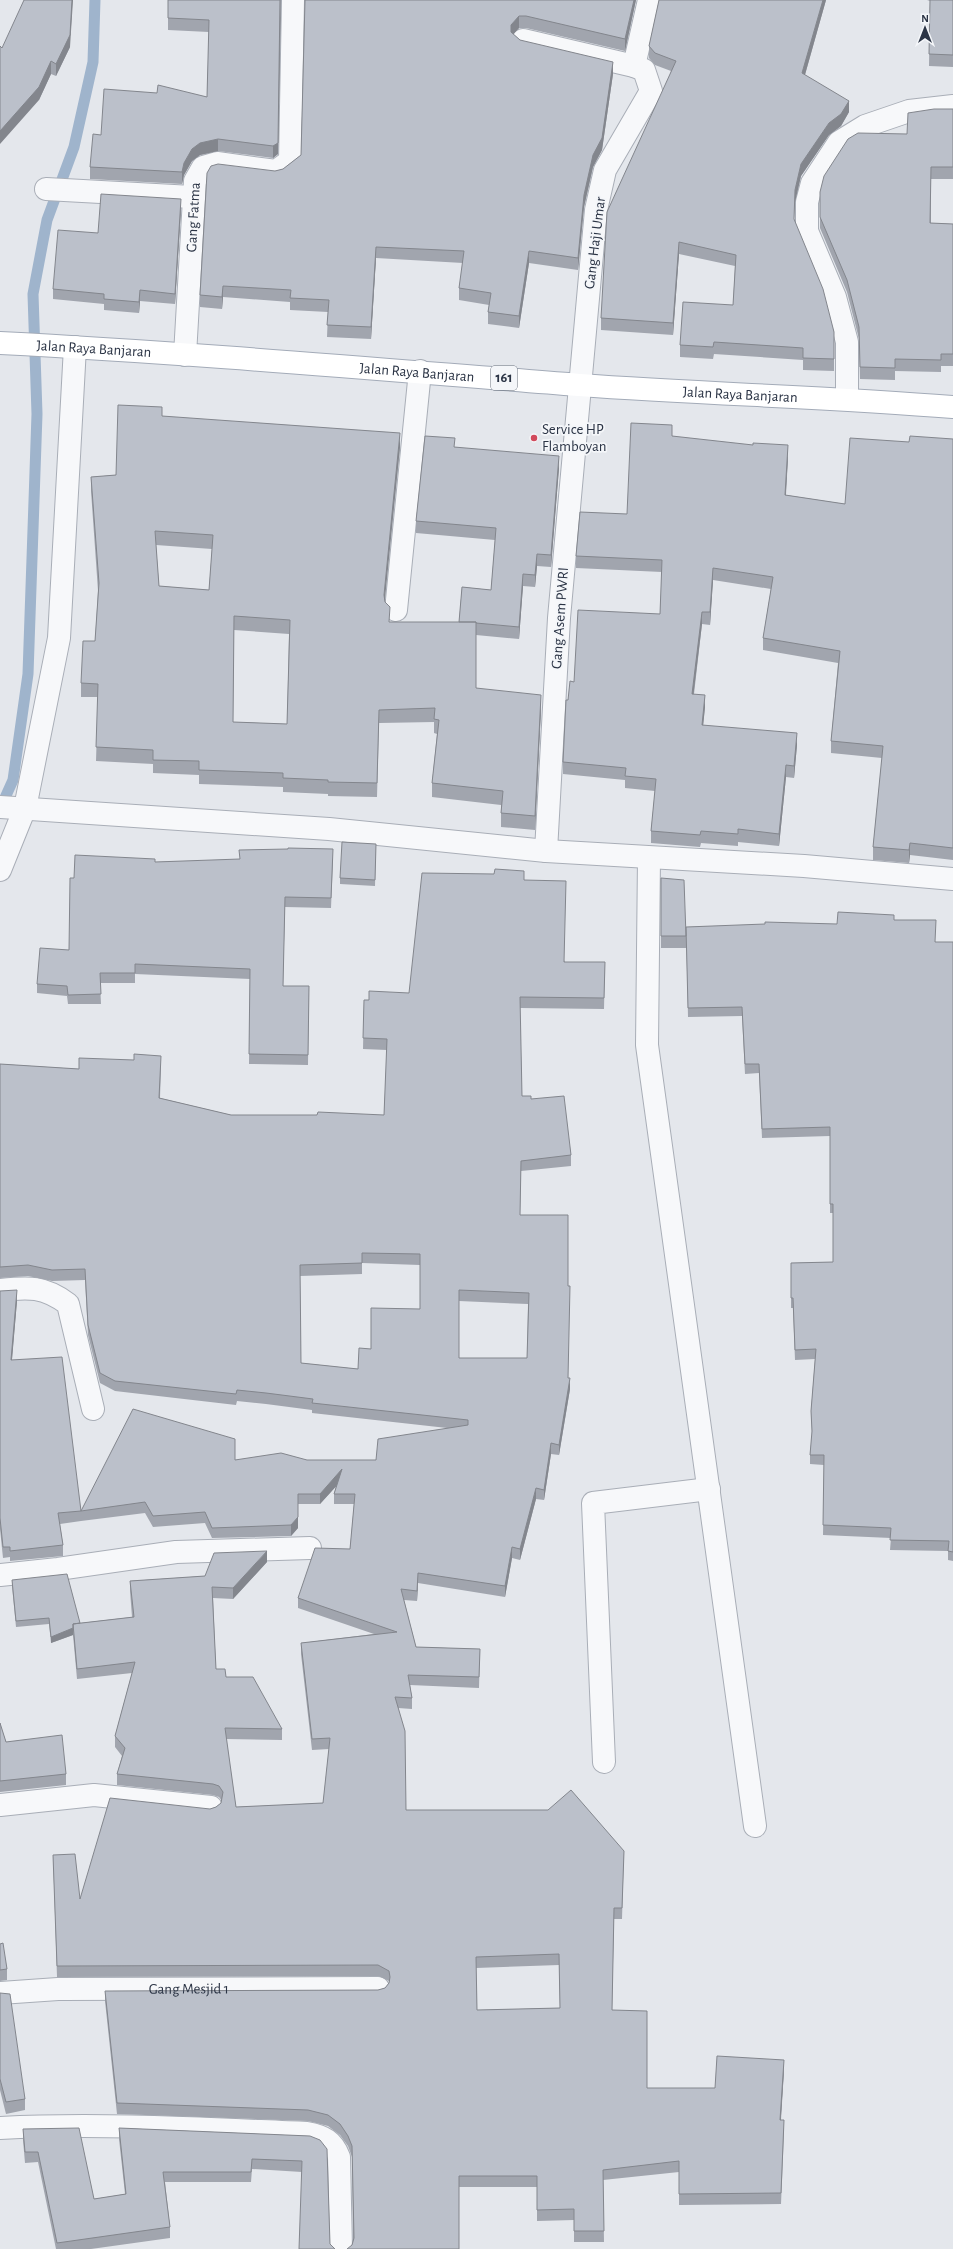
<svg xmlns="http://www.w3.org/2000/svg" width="953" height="2249" font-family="'Alegreya Sans',sans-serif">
	<rect width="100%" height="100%" fill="#e4e7ec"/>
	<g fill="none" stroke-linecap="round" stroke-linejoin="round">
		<path stroke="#9fb4cc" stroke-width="11" d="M0 809 13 780 28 674 37 414 33 294 47 220 74 147 93 62 95 0"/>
		<defs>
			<g id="minor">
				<path d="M523 40 634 66 644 70 651 91 605 170 596 210 559 618 546 851"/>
				<path d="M634 66 649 0"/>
				<path d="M46 189 192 197"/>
				<path id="s1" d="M185 355 195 181 203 167 217 163 276 171 290 161 293 0"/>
				<path d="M847 398V342L835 297 807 231V202L812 183 839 142 865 126 909 111 953 106"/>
				<path d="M396 610 420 371"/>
				<path d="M0 807 329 829 546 851 804 866 953 879"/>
				<path d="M649 858 647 1045 755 1826"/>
				<path d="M0 870 25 808 59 638 75 347"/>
				<path d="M0 1290C29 1287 44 1286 68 1304L93 1409"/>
				<path d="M0 1575 58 1569 176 1552 310 1548"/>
				<path d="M604 1762 593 1503 709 1489"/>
				<path d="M0 1805 94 1795 211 1807"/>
				<path id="s2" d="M0 1993 58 1989 378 1988"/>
				<path d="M0 2128C102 2123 205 2129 307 2133 324 2136 333 2141 339 2157L341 2249"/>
			</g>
			<g id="major">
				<path id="s3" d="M0 343C193 353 386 370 579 385 704 394 829 397 953 407"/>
			</g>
		</defs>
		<use href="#minor" stroke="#a9aeb7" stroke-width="24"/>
		<use href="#major" stroke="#a3abb8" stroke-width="24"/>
		<use href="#minor" stroke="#f7f8fa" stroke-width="22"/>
		<use href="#major" stroke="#fff" stroke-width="22"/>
	</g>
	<path fill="#a1a5ae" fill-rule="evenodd" d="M168 0H281L278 154 273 158 218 151 200 155 192 161 184 175 182 184 90 179V167L101 135 157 93 207 97 209 32 168 30Z
		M305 0H636L625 51 526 28H519L513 34 520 40 613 74 602 150 593 167 584 207 578 270 529 263 519 328 488 324V312L489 305 459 300V288L463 263 376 258 371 339 327 337 328 312 290 310V302L223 297 222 309 200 307V295L275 171 283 169 301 155Z
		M659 0H826L805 75 849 112 841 126 829 135 801 176 795 202 794 219 834 332V371L803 370V360L714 354 713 359 680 357V345L733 305 735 266 679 254 673 335 601 330V318L671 71 655 65 649 58V46Z
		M927 0H953V67L929 66 930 1Z
		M70 47 56 76 51 74 39 100 2 48Z
		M953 109V179H931V223L953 224V366H941V372L895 371V380L860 379 859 339 847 292 820 228V192L907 134Z
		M181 209 175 304 140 301 139 313 104 310V304L53 299V289L98 233Z
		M162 416 400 447 384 600 389 622H459L462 587 491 590 495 540 416 533V521L455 447 559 468 551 567 537 566 535 587 523 586 519 639 476 635V688L541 709 535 830 501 827V805L432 797V783L437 734 434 733V722L379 723 377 797 328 796V794L283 792V787L199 784V775L153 773V764L96 761 98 697H81V683L95 641 98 591 91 491V477L116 475ZM156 545 212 549 209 590 159 586ZM234 630 289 634 287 724 233 722Z
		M672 436 788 457 786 495 845 504 909 442 953 439V860L910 855 909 863 873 860V847L882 758 831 753V741L838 663 763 650V638L771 589 713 580 710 625 702 624 694 694 705 707 703 725 797 745 794 778 786 777 779 846 738 842V846L701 843 700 847 651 843V831L655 791 625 788V780L563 774V762L568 700 574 682 660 614 662 572 576 568V556L627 514Z
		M376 844 375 886 340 884V878Z
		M333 859 331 908 285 907 283 986H309L308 1065 249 1064 250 979 135 974V983H100L101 1004H68L67 996 37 993V984L69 950 74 878 155 862Z
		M661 878 686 936V948H661Z
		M524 880 565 962H605L604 1009 520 1008 522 1096 531 1099 571 1155V1166L521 1171 520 1215 568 1378 570 1389 559 1455 551 1454 544 1500 536 1499 520 1560 512 1558 505 1597 418 1583 417 1601 404 1600 416 1647 480 1649 479 1688 410 1685 412 1698V1709L398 1708 406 1810 624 1851 622 1919H614L612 2010 647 2088H715L784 2070 781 2120 784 2131 781 2204 679 2205V2172L603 2180 604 2242H574V2220L537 2221V2187H459L352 2245 353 2239 352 2157 348 2146 340 2135 328 2126 308 2121 117 2114 105 2001V1991L378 1990 385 1988 389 1983V1981L378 1976 57 1977 53 1855 80 1899 210 1809 216 1807 221 1803 222 1801 219 1797 213 1795 117 1785V1774L122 1756 115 1747V1736L132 1673 77 1679 73 1635 51 1643 49 1624 16 1627 12 1586V1580L80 1623 132 1617 130 1591V1581L205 1576 267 1562 233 1599 213 1598 216 1669 226 1677 282 1729V1740L226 1739 236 1807 323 1803 329 1749 312 1750 301 1654V1643L374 1634 298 1608V1598L350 1549 354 1504H334V1494L336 1486 320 1504H298V1528L291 1536 212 1538 205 1523 153 1527 145 1513 81 1521V1511L235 1460H376L447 1428 312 1413V1410L266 1404 237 1401 236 1405 115 1391 100 1383 88 1335 85 1280 52 1281 28 1276 0 1278V1064L79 1069 161 1066 160 1098 231 1115H384L387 1050 363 1049 364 1000H369L409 993ZM362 1263 420 1265V1309L371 1349 358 1369 301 1363 300 1276 362 1274ZM459 1301 528 1304 527 1358H459ZM559 1965 560 2008 477 2010 476 1968Z
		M894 920 936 942H953V1561L948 1560V1551L890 1550 891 1538 823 1535 824 1465 810 1464V1455L812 1435 811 1411 815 1359 795 1360 793 1308H791V1263L833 1262V1213H830V1136L762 1138 759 1073 745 1074 742 1016 688 1017 686 927 837 924Z
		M0 1291 17 1301 12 1360 81 1511V1521L60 1524 63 1545V1556L10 1561V1557L3 1558 0 1529Z
		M0 1723 6 1742 66 1774V1785L0 1792Z
		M0 1944 7 1969V1980L0 1981Z
		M0 1993 25 2099V2110L6 2114 0 2090Z
		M119 2128 310 2136 302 2172 252 2169 251 2182H165L170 2227V2238L91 2249H56L38 2162 25 2163 23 2140V2129L94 2199 125 2194 119 2139Z"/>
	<path fill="#83868d" d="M72 0H73L70 47 56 76V64Z
		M281 0 278 154 273 158V146Z
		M634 0H636L625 51V39Z
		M823 0H826L802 85V73Z
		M519 16V28L511 37V25Z
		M51 61V74L39 100 0 144V131Z
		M613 62V74L602 150 593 167 584 207 578 270V258L584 195Z
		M849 101V112L841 126 829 135 801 176 795 202V190L801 164 829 123Z
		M218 139V151L200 155 192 161 184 175 182 184V172L184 163 192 149 200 143Z
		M181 199V209L175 304V294Z
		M679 242V254L673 335V323Z
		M376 247V258L371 339V327Z
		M529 251V263L519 328V316Z
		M223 286V297L222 309V297Z
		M140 290V301L139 313V302Z
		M400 433V447L384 609V595Z
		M788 445V457L785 507V495Z
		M559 456V468L551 567V555Z
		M537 554V566L535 587V575Z
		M713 568V580L710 625V612Z
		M523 574V586L519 639V627Z
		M702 612V624L692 706V694Z
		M541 695V709L535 830V816Z
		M705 695V707L702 737V725Z
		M797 733V745L794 778V766Z
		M786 765V777L779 846V834Z
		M910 843V855L909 863V850Z
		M17 1290V1301L11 1370V1360Z
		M570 1378V1389L559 1455V1445Z
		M551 1443V1454L544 1500V1490Z
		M342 1469V1480L320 1504V1494Z
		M536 1488V1499L520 1560V1549Z
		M298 1517V1528L291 1536V1525Z
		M512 1547V1558L505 1597V1586Z
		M267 1551V1562L233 1599V1588Z
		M418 1573V1583L417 1601V1591Z
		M73 1628V1635L51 1643V1637Z
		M784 2060V2070L780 2131V2120Z"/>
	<path fill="#bbc0ca" stroke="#83868d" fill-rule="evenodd" d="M24 0H72L70 35 56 64 51 61 39 87 0 131V46L2 48Z
		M168 0H280L278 143 273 146 218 139 200 143 192 149 184 163 182 172 90 167 93 134 101 135 104 89 157 93 158 85 207 97 209 20 168 18Z
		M305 0H634L625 39 526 16H519L511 25V32L520 40 613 62 602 138 593 155 584 195 578 258 529 251 519 316 488 312 491 293 459 288 464 251 376 247 371 327 327 325 329 300 290 298 291 290 223 286 222 297 200 295 207 173 211 166 218 164 275 171 283 169 301 155Z
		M659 0H823L802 73 849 101 841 114 829 123 801 164 795 190 794 219 823 289 834 332V359L803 358V348L714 342 713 347 680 345 683 302 733 305 736 255 679 242 673 323 601 318 607 212 676 61 655 53 649 46Z
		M930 0H953V55L929 54Z
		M934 109H953V167H931L930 223 953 224V354H941V360L895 359V368L860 367 859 327 847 280 820 217V192L824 176 848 139 858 133 907 134 908 113Z
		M101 194 181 199 175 294 140 290 139 302 104 299V294L53 289 58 230 98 233Z
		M118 405 162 407V416L400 433 384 595 385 602 390 607 389 622H476V688L541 695 535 816 501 813 503 791 432 783 439 720 434 719 435 708 379 710 377 783 328 782V780L283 778V773L199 770V761L153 760V750L96 747 98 684 81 683 83 641H95L99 583 91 477 116 475ZM155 531 213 535 209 590 159 586ZM234 616 290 620 287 724 233 722Z
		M631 423 672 425V436L753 445V443L788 445 785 495 845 504 850 438 909 442 910 436 953 439V848L910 843 909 850 873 847 883 746 831 741 840 651 763 638 773 577 713 568 710 612H702L692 694 705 695 702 725 797 733 794 766 786 765 779 834 738 829V834L701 831 700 835 651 831 656 779 625 776 626 768 563 762 566 700H568L570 681 574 682 578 610 660 614 662 560 576 556 580 512 627 514Z
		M425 436 455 438 454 447 559 456 551 555 537 554 535 575 523 574 519 627 476 623V622H459L462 587 491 590 496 528 416 521Z
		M342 842 376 844 375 880 340 878Z
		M288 848 333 849 331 898 285 897 283 986H309L308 1055 249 1054 250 969 135 964V973H100L101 994 68 995 67 986 37 984 40 948 69 950 70 878H74L75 855 155 859V862L240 859 239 850 288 849Z
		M495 869 524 871V880L566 881 564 962H605L604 998 520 997 522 1096H531V1099L564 1096 571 1155 521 1161 520 1215H568V1286H570L568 1378H570L559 1445 551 1443 544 1490 536 1488 520 1549 512 1547 505 1586 418 1573 417 1591 401 1589 416 1647 480 1649 479 1677 408 1675 412 1698 395 1697 405 1731 406 1810H548L571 1790 624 1851 622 1908H614L612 2010 647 2011V2088H715L717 2056 784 2060 780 2120H784L781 2193 679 2194V2161L603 2170 604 2231H574V2209L537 2210V2176H459V2249H347L352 2245 354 2238 352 2146 348 2136 340 2124 328 2115 308 2110 117 2103 105 1991 378 1990 385 1988 389 1983 390 1977 389 1971 378 1965 57 1966 53 1855 75 1854 80 1899 110 1798 210 1809 216 1807 221 1803 223 1792 219 1786 213 1784 117 1774 125 1748 115 1736 135 1662 77 1669 73 1624 134 1617 130 1581 205 1576 214 1553 267 1551 233 1588 212 1587 216 1669H225L226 1677H253L282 1729 225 1728 236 1807 323 1803 330 1738 312 1739 301 1643 397 1632 298 1598 315 1548 350 1549 355 1494H334L342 1469 320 1494H298V1517L291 1525 212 1528 205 1512 153 1516 145 1502 81 1511 133 1409 235 1439V1460L281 1453 307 1460H376L378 1439 468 1425V1420L312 1403 313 1399 266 1393 237 1390 236 1394 115 1381 100 1373 88 1325 85 1269 52 1270 28 1265 0 1267V1064L79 1069V1058L134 1060V1054L161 1056 159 1098 231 1115H317L318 1112 384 1115 387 1039 363 1038 364 1000H369V991L409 993 422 873 494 874ZM362 1253 420 1254V1309L371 1308V1349L359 1348 358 1369 301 1363 300 1265 362 1263ZM459 1290 529 1293 527 1358H459ZM559 1954 560 2008 477 2010 476 1957Z
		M661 878 684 880 686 936H661Z
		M838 912 894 915V920H936L935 942H953V1552L948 1551 949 1541 890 1540 891 1528 823 1525 824 1455H810L812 1431 811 1411 816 1349 795 1350 793 1298H791V1263L833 1262V1204H830V1127L762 1129 759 1064H745L742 1007 688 1008 686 927 765 924V922L837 924Z
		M17 1290 11 1360 62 1357 81 1511 58 1513 63 1545 10 1551V1547H3L0 1518V1291Z
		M67 1574 80 1623 73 1624V1628L51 1637 49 1618 16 1621 12 1580Z
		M0 1723 6 1742 62 1735 66 1774 0 1781Z
		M3 1943 7 1969 0 1970V1944Z
		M0 1993 10 1994 25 2099 6 2102 0 2079Z
		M79 2128 94 2199 126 2194 119 2128 310 2136 320 2140 327 2149 330 2244 335 2249H299L302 2161 252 2159 251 2172H163L170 2227 57 2243 38 2152H25L23 2129Z"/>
	<circle fill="#d1495b" stroke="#f4f6f9" stroke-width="1.5" cx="534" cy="438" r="4"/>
	<g text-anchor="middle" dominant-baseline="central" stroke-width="3.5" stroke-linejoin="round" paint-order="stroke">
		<rect fill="#f4f6f9" stroke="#676e7b" stroke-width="1" x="491" y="366" width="26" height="24" rx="3"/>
		<g font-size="14" font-weight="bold" fill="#2b3445">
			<text x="504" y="378">161</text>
		</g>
		<g font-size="15" fill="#2b3445" stroke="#f4f6f9">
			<text stroke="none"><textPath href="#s1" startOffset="138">Gang Fatma</textPath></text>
			<text transform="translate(595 243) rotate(-83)">Gang Haji Umar</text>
			<text stroke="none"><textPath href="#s3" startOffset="94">Jalan Raya Banjaran</textPath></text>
			<text stroke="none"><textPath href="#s3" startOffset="418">Jalan Raya Banjaran</textPath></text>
			<text stroke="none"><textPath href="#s3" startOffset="742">Jalan Raya Banjaran</textPath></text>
			<text transform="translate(560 618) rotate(-86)">Gang Asem PWRI</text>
			<text stroke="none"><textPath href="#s2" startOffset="189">Gang Mesjid 1</textPath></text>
		</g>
		<g font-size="15" fill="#2b3445" stroke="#f4f6f9" text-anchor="start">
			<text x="542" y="429">Service HP<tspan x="542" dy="17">Flamboyan</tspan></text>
		</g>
	</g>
	<g transform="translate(925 28)" stroke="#f4f6f9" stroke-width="3" paint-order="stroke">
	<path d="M0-3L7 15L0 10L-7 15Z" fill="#2b3445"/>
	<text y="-6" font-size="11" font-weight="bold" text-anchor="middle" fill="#2b3445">N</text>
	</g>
</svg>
